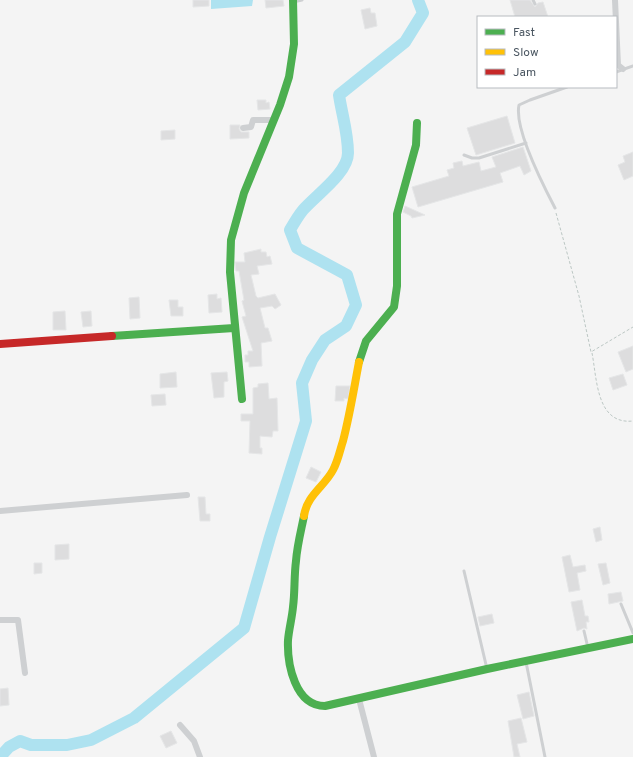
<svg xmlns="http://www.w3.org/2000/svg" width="633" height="757" font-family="Overpass,sans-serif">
	<rect width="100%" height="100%" fill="#f4f4f4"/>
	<path fill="#aee2f0" d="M211 0H253L252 6 211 9Z"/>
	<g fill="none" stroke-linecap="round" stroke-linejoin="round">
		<path stroke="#aee2f0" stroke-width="12" d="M0 757 9 747 20 741 31 745H67L91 740 134 718 244 628 270 537 306 421 302 383 312 360 325 340 346 326 356 305 347 275 297 248 290 230C294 223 298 216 303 210 316 195 348 173 348 153 348 133 342 115 339 95L405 42 423 13 418 0"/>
	</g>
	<path fill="#ddddde" stroke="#e5e6e7" d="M193 0H209V6L193 7Z
		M265 0H283L284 6 266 8Z
		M510 0H530L535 7 538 3 543 2 548 17H515Z
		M370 8 371 13H375L377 26 365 29 361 10Z
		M257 100H266V103L269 102 270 109 258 110Z
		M507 116 515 143 476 155 467 128Z
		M230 125H240L239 129 241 132H249V138L230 139Z
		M175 130V139L161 140V131Z
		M523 147 531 171 524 175 520 166 500 173 503 182 418 207 412 187 449 176 447 170 454 168 453 163 462 161 463 166 479 162 481 171 496 167 492 157Z
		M633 152V176L624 180 618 165 625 162 623 156Z
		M405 206 425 215 412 218 411 216 403 212Z
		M261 249V252H266L267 257 270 256 272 264 257 266 259 274 251 275 256 296 258 298 275 294 281 305 275 309 272 306 260 308 265 328H268L272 341 261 343 262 366 249 367V362H245V355H248V351H253L242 317 246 316 242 301 244 300 239 271H236L235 262H245L244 253Z
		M217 294V299L221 298 222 312 209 313 208 295Z
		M139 297 140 318 130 319 129 298Z
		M169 300H178V307H183V316H171Z
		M65 311 66 330H53V312Z
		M91 311 92 326 83 327 81 312Z
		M633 346V369L626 372 618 352Z
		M176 372 177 387 160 388V374Z
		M227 372 228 381 224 382V397L214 398 211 373Z
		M623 374 627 385 613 390 609 378Z
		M268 383 269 399 277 398 278 431H273L272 437 260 436V448H262V454L249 453 250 421H241V414H253V388L258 387V384Z
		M336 386H350L348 399 344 398V401H335Z
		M165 394 166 405 152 406 151 395Z
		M311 467 321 472 316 482 306 478Z
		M198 497H205L206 514H210V521H200Z
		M600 527 602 540 596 542 593 529Z
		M69 544V559L55 560V545Z
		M570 555 573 567 585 565 586 571 577 573 580 590 569 592 562 557Z
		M34 563H42V573L34 574Z
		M606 563 610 583 603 585 598 564Z
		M621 592 623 601 609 604 608 594Z
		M582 600 585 616H588L589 622H586L587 629 584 628 577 631 571 602Z
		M492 614 494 623 480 626 478 617Z
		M8 688 9 705 0 706V689Z
		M529 692 534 716 523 719 517 695Z
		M521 718 527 742 517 744 520 757H514L508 721Z
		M171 731 177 743 166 748 160 736Z"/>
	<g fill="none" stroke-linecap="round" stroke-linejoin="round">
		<path stroke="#bcc7c4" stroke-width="1" stroke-dasharray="3 2" stroke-linecap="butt" d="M556 213 579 296 591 352 633 327
			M592 353C597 378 596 425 633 421"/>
		<path stroke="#ced0d2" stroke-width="3" d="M533 0 535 4
			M293 2 302 0
			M616 72 633 66
			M464 155 472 158H479L526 143
			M555 208C544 187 514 128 519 105L530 100 567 87
			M464 571 487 669
			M621 604 633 633
			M584 631 588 648
			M526 662 545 757"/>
		<path stroke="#ced0d2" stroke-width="6" d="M615 0 618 65 623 69
			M243 128 251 127 253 120H274
			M0 511 187 495
			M0 620H18L25 673
			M359 699 374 757
			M180 725 194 741 200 757"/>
		<path stroke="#4caf50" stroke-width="8" d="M112 336 234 328
			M359 362 366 341 394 307 397 286V214L416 145 417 123
			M242 399 230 272 231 240 244 193 280 105 289 77 294 44 293 0
			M304 516C301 531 297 546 296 561 294 576 295 592 293 607 292 618 289 629 288 640 287 664 295 706 325 706L487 669 633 639"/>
		<path stroke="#ffc107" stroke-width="8" d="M304 516C307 495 324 487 333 470 338 461 340 450 343 441 350 414 354 388 359 362"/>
		<path stroke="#c62828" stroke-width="8" d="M0 344 112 336"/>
	</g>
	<rect x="477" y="16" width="140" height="72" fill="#ffffff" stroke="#b7bbc0"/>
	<rect x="485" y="29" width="20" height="6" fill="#4caf50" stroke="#b7bbc0"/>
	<text x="513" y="36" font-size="12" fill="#4a5661">Fast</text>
	<rect x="485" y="49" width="20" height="6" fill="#ffc107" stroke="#b7bbc0"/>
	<text x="513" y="56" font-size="12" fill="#4a5661">Slow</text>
	<rect x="485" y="69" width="20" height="6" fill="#c62828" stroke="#b7bbc0"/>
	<text x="513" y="76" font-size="12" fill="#4a5661">Jam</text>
</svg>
